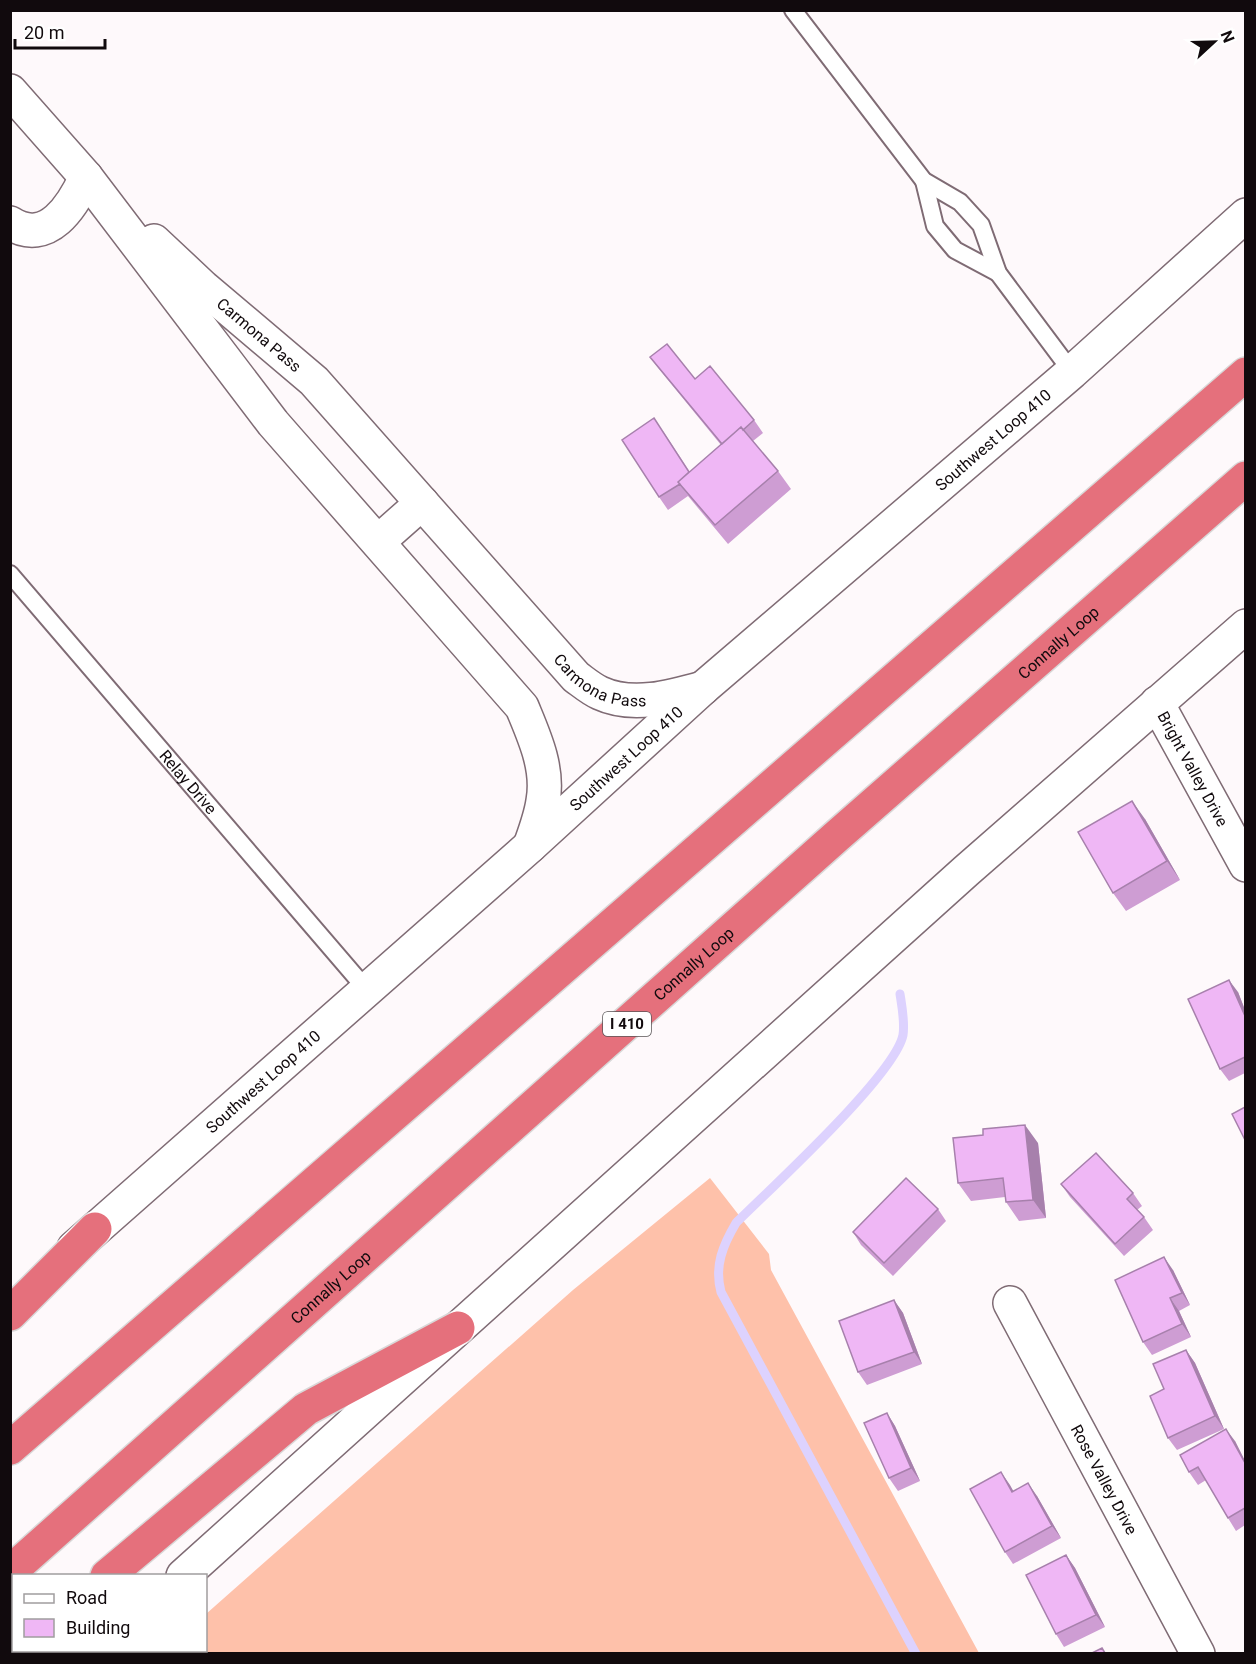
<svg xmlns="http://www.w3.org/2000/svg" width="1256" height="1664" font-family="Roboto,sans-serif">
	<rect width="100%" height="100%" fill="#fef9fb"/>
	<path fill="#fec1aa" d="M710 1178 769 1254 771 1270 979 1653H160L163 1651 206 1650V1614L573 1290Z"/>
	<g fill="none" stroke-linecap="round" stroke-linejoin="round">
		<path stroke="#ddd2fe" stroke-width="9" d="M900 994C902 1007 905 1022 903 1035 895 1075 770 1189 736 1223 723 1245 714 1266 721 1292L916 1654"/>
		<defs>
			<g id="service">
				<path d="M793 10 924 181 960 202 981 225 998 273 1072 372"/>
				<path d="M924 181 935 226 955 250 998 273"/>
				<path id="s1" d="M10 574 367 990"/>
			</g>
			<g id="minor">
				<path d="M10 91 86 177 273 423 522 707C534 736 549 768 543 801 541 816 535 832 530 846"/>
				<path d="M10 223C48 247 73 205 86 177"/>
				<path id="s2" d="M154 241 203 287 314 381 576 677C583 682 591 689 600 693 632 708 671 697 703 688"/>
				<path d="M379 541 422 503"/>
				<path id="s3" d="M1157 703 1246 865"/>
				<path id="s4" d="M1010 1303 1198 1654"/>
			</g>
			<g id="secondary">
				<path id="s5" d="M74 1248 530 846 703 688 1072 372 1246 215"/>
				<path d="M183 1576 966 871 1246 626"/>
				<path d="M97 1654 100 1650"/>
			</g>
			<g id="motorway">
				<path d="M10 1314 95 1229"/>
				<path d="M10 1448 1246 374"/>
				<path id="s6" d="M10 1572 837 836 1246 478"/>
				<path d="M107 1576 306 1409 458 1328"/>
				<path d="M13 1654 17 1650"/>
			</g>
		</defs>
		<use href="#service" stroke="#7f6b74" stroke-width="20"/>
		<use href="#minor" stroke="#7f6b74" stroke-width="36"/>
		<use href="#secondary" stroke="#7f6b74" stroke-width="36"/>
		<use href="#motorway" stroke="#d9d8d8" stroke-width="36"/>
		<use href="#service" stroke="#fff" stroke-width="16"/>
		<use href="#minor" stroke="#fff" stroke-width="33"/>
		<use href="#secondary" stroke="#fff" stroke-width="33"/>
		<use href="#motorway" stroke="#e5707c" stroke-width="33"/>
	</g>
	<path fill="#ce9dd3" d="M650 357 695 379 754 420 763 433 753 441 778 471 791 489 728 544 688 496 668 510 659 497 663 431 690 472 721 445 659 369Z
		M1145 819 1180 880 1126 911 1113 893Z
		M1238 992 1245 1010V1073L1229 1081 1220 1069Z
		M1038 1143 1046 1218 1019 1221 1006 1202 1005 1197 971 1201 958 1183Z
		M1061 1184 1133 1193 1142 1206 1137 1210 1144 1217 1153 1230 1124 1256 1070 1197Z
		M938 1209 946 1221 893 1276 861 1245 853 1232Z
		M1173 1270 1190 1305 1179 1311 1191 1337 1152 1355 1143 1342Z
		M894 1300 903 1313 922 1364 867 1385 858 1372Z
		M1186 1350 1195 1363 1224 1429 1177 1450 1168 1438 1164 1389Z
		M887 1413 895 1426 920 1481 898 1491 889 1478Z
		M1235 1441 1245 1461V1525L1236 1531 1228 1518 1206 1480 1198 1485 1189 1472Z
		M1001 1472 1013 1491 1037 1496 1061 1538 1013 1564 1005 1552Z
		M1066 1555 1075 1568 1105 1627 1064 1647 1056 1634Z"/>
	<path fill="#a780ac" d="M1132 801 1145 819 1180 880 1167 861Z
		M1229 980 1238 992 1245 1010V1016Z
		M1025 1125 1038 1143 1046 1218 1033 1200Z
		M1164 1257 1173 1270 1190 1305 1182 1293Z
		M1170 1298 1179 1311 1191 1337 1182 1324Z
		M894 1300 903 1313 922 1364 914 1352Z
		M1186 1350 1195 1363 1224 1429 1215 1416Z
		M887 1413 895 1426 920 1481 911 1468Z
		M1226 1429 1235 1441 1245 1461V1463Z
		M1001 1472 1010 1485 1021 1505 1012 1492Z
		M1028 1483 1037 1496 1061 1538 1052 1526Z
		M1066 1555 1075 1568 1105 1627 1096 1615Z"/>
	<path fill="#efb7f5" stroke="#a780ac" stroke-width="1.5" d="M667 344 695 379 710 366 754 420 743 430 741 427 722 444 650 357Z
		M654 418 689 472 678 482 680 484 659 497 622 440Z
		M741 427 778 471 715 525 678 482Z
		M1132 801 1167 861 1113 893 1078 832Z
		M1229 980 1245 1016V1057L1220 1069 1188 999Z
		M1245 1107V1140L1232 1114Z
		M1025 1125 1033 1200 1006 1202 1003 1178 958 1183 953 1138 983 1135V1129Z
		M1096 1153 1133 1193 1127 1199 1144 1217 1115 1244 1061 1184Z
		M906 1178 938 1209 884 1263 853 1232Z
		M1164 1257 1182 1293 1170 1298 1182 1324 1143 1342 1115 1280Z
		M894 1300 914 1352 858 1372 839 1321Z
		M1186 1350 1215 1416 1168 1438 1150 1396 1164 1389 1153 1364Z
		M887 1413 911 1468 889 1478 864 1423Z
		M1226 1429 1245 1463V1508L1228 1518 1198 1467 1189 1472 1180 1455Z
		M1001 1472 1012 1492 1028 1483 1052 1526 1005 1552 970 1489Z
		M1066 1555 1096 1615 1056 1634 1026 1575Z
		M1102 1648 1105 1653H1092Z"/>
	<g text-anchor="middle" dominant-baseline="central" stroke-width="5" stroke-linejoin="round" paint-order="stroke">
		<rect fill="#fff" stroke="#585456" stroke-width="1.5" x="603" y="1012" width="48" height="24" rx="4.5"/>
		<g font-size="15" font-weight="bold" fill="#110a0d">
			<text x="627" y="1024">I 410</text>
		</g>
		<g font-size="16" fill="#110a0d" stroke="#fff">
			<text stroke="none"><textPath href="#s2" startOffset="141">Carmona Pass</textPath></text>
			<text stroke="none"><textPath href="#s5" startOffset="1224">Southwest Loop 410</textPath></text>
			<text stroke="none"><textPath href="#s6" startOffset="1401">Connally Loop</textPath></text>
			<text stroke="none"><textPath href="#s2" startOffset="632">Carmona Pass</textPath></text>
			<text stroke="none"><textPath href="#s5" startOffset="738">Southwest Loop 410</textPath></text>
			<text stroke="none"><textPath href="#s3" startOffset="75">Bright Valley Drive</textPath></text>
			<text stroke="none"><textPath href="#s1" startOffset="274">Relay Drive</textPath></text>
			<text stroke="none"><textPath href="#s6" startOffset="915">Connally Loop</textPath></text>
			<text stroke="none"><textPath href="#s5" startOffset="252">Southwest Loop 410</textPath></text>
			<text stroke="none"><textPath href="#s6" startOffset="429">Connally Loop</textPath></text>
			<text stroke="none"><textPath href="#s4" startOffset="200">Rose Valley Drive</textPath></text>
		</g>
	</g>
	<rect width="1256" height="1664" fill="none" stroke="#110a0d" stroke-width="24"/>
	<rect x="12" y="1574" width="195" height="78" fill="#ffffff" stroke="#a09d9e" stroke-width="1.5"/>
	<rect x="24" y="1594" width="30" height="9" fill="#ffffff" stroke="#a09d9e" stroke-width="1.5"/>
	<text x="66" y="1604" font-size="18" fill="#110a0d">Road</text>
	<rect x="24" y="1619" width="30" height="18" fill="#efb7f5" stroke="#a09d9e" stroke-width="1.5"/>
	<text x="66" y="1634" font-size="18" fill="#110a0d">Building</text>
	<g transform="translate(1214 42) rotate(68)" stroke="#ffffff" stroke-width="4.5" paint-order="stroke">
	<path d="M0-4.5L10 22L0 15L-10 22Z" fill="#110a0d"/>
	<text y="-9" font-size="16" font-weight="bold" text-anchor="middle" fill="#110a0d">N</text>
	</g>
	<path d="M15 39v9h90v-9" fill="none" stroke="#110a0d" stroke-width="3"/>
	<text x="24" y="39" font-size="18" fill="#110a0d" stroke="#ffffff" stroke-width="4.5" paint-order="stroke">20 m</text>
</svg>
